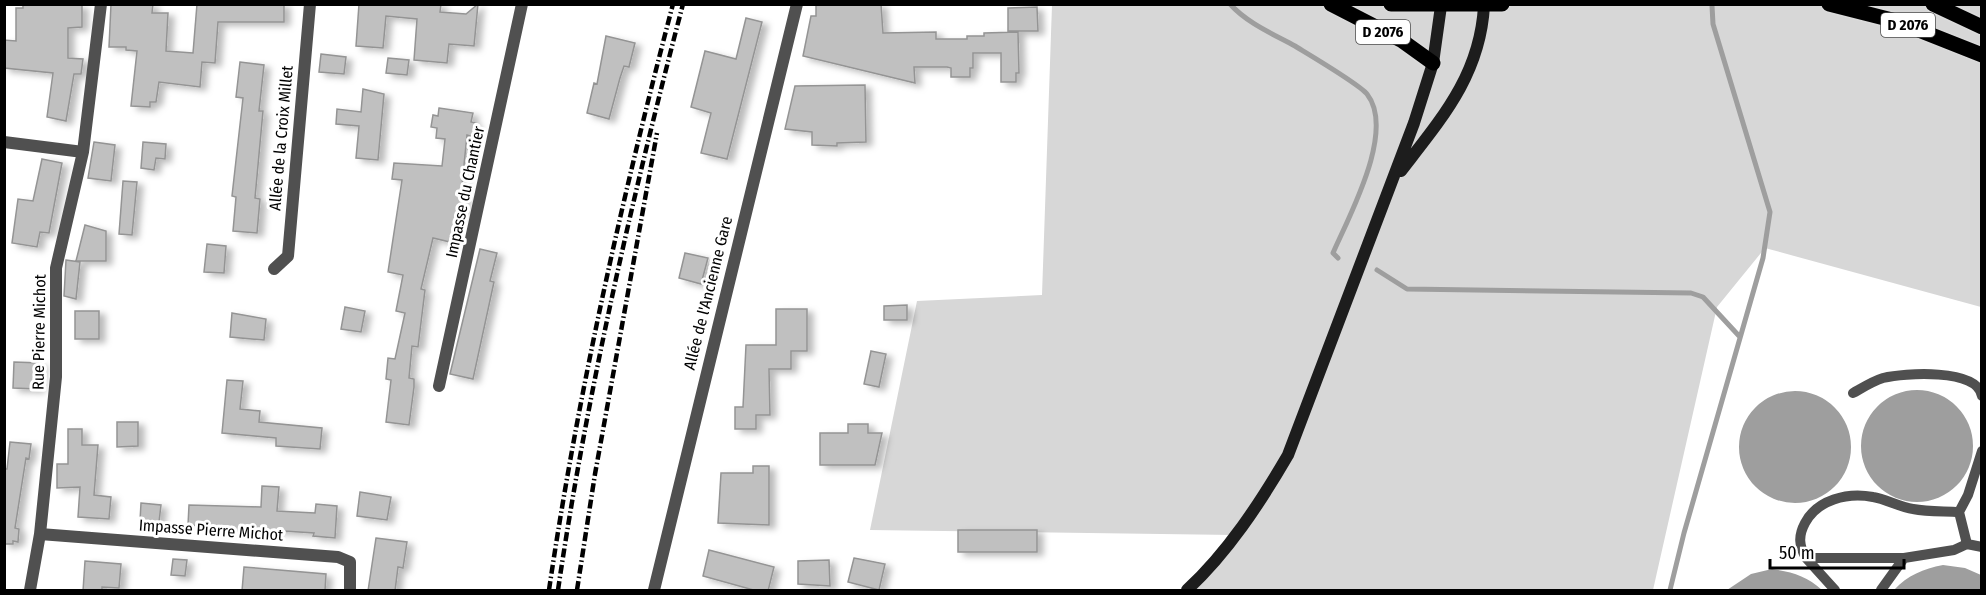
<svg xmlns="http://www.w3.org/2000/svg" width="1986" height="595" font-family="'Fira Sans Condensed',sans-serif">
	<defs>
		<filter id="shadow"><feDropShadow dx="6" dy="3.5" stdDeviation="3" flood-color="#0004"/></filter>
	</defs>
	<rect width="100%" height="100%" fill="#fff"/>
	<path fill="#d7d7d7" d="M1052 5H1981V307L1765 248 1717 307 1653 590H1187L1234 535 870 530 917 301 1042 295Z"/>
	<path fill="#9e9e9e" d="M1861 446a56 56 0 1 1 112 0a56 56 0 1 1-112 0Z
		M1739 447a56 56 0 1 1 112 0a56 56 0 1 1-112 0Z
		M1943 565 1965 568 1981 575V590H1894C1908 575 1923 569 1943 565Z
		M1772 569C1792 572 1807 576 1822 590H1727L1751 574Z"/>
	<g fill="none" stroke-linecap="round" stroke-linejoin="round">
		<path stroke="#9e9e9e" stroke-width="5" d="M1230 4C1247 23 1273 34 1295 46 1308 54 1359 84 1367 94 1396 131 1349 216 1333 253L1338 258
			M1377 270 1407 289 1691 293 1703 297 1740 337
			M1670 590 1684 533 1763 258 1770 212 1713 24 1712 6"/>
	</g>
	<path fill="#c0c0c0" stroke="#949494" stroke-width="1.5" filter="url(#shadow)" d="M111 4H153L152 13H168L166 51 193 53 197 4H284V22H218L215 63 202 62 200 87 159 82 156 102H150V107L131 106 137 51 126 50V47H109Z
		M359 4H441L440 12 466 14 478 4 474 46 449 44 447 63 414 60 417 19 386 16 383 48 356 46Z
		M816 4H881L883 33 936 32V39H967V36H984V33L1018 32 1019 73H1016V82H1001V53H973V68H970V77H951V68L947 67H914L915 83 803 56 811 16H816Z
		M23 5H82V27L68 28V58L83 59 81 74H74L66 121 47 117 53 73 4 68V40L16 41V8H23Z
		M1037 7 1038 31H1008V8Z
		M746 18 762 22 727 159 701 153 711 113 691 107 705 51 736 59Z
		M606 36 635 43 629 67 624 66 620 78 609 119 587 113 594 83 597 84Z
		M321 54 346 57 344 74 319 72Z
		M388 58 409 60 407 75 386 73Z
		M240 62 264 65 259 111H263L255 198 260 199 257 233 233 231 236 197 232 196 243 98 236 97Z
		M865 85 866 142 837 143V146L812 145V132L785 129 795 86Z
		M363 89 384 94 378 160 356 158 359 126 336 124 337 109 361 112Z
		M439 108 473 113 471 122 476 123 473 137 467 135 461 195 465 196 461 214 457 213 456 216 450 242 433 238 421 289 425 290 418 347 412 346 409 378 414 379V387L409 425 386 422 391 380 386 379 388 358 395 359 405 313 396 311 403 275 388 272 402 180 392 179 394 163 442 166 445 139 436 138 437 128 431 127 433 115 438 116Z
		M94 142 115 145 111 181 88 178Z
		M143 142 166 144 165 159 156 158 154 170 141 168Z
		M42 159 62 163 49 233 40 232 37 247 12 243 18 199 33 201Z
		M123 181 137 182 132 235 119 234Z
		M85 225 106 231V261H76Z
		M207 244 226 246 224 273 204 272Z
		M480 249 497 253 490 281 494 282 473 379 450 374Z
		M685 253 708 258 701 284 679 278Z
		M66 260 80 262 76 299 64 296Z
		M907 305V320H884V306Z
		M345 307 365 311 361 332 341 329Z
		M776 309H807V351H791V369H769L770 415H756V429H735V407H743L746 345H776Z
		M75 311H99V339H75Z
		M232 313 266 319 264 340 230 337Z
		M871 351 886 354 879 387 864 384Z
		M14 362 41 363 38 389 13 388Z
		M227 380 243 381 240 409 260 411 259 422 322 428 320 449 276 446V438L222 433Z
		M117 422H138V446L117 447Z
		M848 424H868V433H882L875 465H820V433H848Z
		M68 429H82V445H98L94 495 111 497 109 519 78 517 80 487 57 488V464H68Z
		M10 442 31 444 29 459 26 458 15 528 19 529 18 542 13 541V544H4V469H7Z
		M753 466H769V525L718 523 721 473H753Z
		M262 486 279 487 277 511 315 513 316 504 337 506 335 538 313 536 314 533 253 529V532L233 531V528L188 525 189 505 261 507Z
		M360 492 391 497 387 520 357 516Z
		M141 503 161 505 159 522 140 521Z
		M958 530H1037V552H958Z
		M376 538 407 542 403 568 398 567 395 591H368Z
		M709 550 774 567 768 591H757L703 576Z
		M854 558 885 564 879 590 848 582Z
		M173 559 187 560 185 576 171 575Z
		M829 560 830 586 798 584V561Z
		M85 561 121 564 119 588 102 587V591H83Z
		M244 567 326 574 325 591H242Z"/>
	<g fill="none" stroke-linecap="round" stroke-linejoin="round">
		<defs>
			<path id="primary" d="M1331 4 1401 40 1433 63
				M1391 4H1502
				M1829 4 1896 21 1982 55
				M1933 4 1982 27"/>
		</defs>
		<use href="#primary" stroke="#dbdbdb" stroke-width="18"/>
		<path stroke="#505050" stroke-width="10" d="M1853 393C1862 388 1873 381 1883 378 1904 373 1977 368 1982 396
			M1959 512 1968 495 1982 451
			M1967 544 1959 512C1944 511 1928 512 1913 509 1899 507 1886 499 1873 497 1847 492 1817 500 1805 523 1798 536 1799 546 1806 558H1904L1954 550 1967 544 1982 547
			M1806 558 1835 590
			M1881 590 1904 558"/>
		<path stroke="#505050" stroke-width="12" d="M4 142 83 152
			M274 269 288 256 310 4
			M439 386 522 4
			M40 534 338 557 350 562V590
			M30 590 40 534 56 377V268L83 152 101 4
			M654 590 797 4"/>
		<path stroke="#1d1d1d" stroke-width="12" d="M1401 171C1442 118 1480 75 1484 6
			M1187 590C1228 552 1260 503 1288 455L1414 123 1433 63 1441 6"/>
		<use href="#primary" stroke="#000" stroke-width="15"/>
		<path stroke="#000" stroke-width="4.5" stroke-dasharray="9 3 1.5 3" stroke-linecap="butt" d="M549 590C578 393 622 198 673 4
			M558 590C587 393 632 198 683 4
			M577 590 595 474 657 133"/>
	</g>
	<g text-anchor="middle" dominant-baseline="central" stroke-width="6" stroke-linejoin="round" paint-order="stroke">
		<g fill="#fff" stroke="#4c4c4c" stroke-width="1.5">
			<rect x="1881" y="13" width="54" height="24" rx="4.5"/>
			<rect x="1356" y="20" width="54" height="24" rx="4.5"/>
		</g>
		<g font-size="15" font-weight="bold" fill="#000">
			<text x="1908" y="25">D 2076</text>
			<text x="1383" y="32">D 2076</text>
		</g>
		<g font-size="16" fill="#000" stroke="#fff">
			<text transform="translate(281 138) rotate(-85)">Allée de la Croix Millet</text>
			<text transform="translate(465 192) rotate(-78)">Impasse du Chantier</text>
			<text transform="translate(708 293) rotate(-76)">Allée de l'Ancienne Gare</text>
			<text transform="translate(39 332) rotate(-89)">Rue Pierre Michot</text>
			<text transform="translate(211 530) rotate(4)">Impasse Pierre Michot</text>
		</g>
	</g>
	<rect width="1986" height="595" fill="none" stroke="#000000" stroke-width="12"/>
	<path d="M1770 559v9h134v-9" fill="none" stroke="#000000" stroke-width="3"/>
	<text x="1779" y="559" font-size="18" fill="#000000" stroke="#ffffff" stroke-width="4.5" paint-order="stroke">50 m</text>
</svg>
